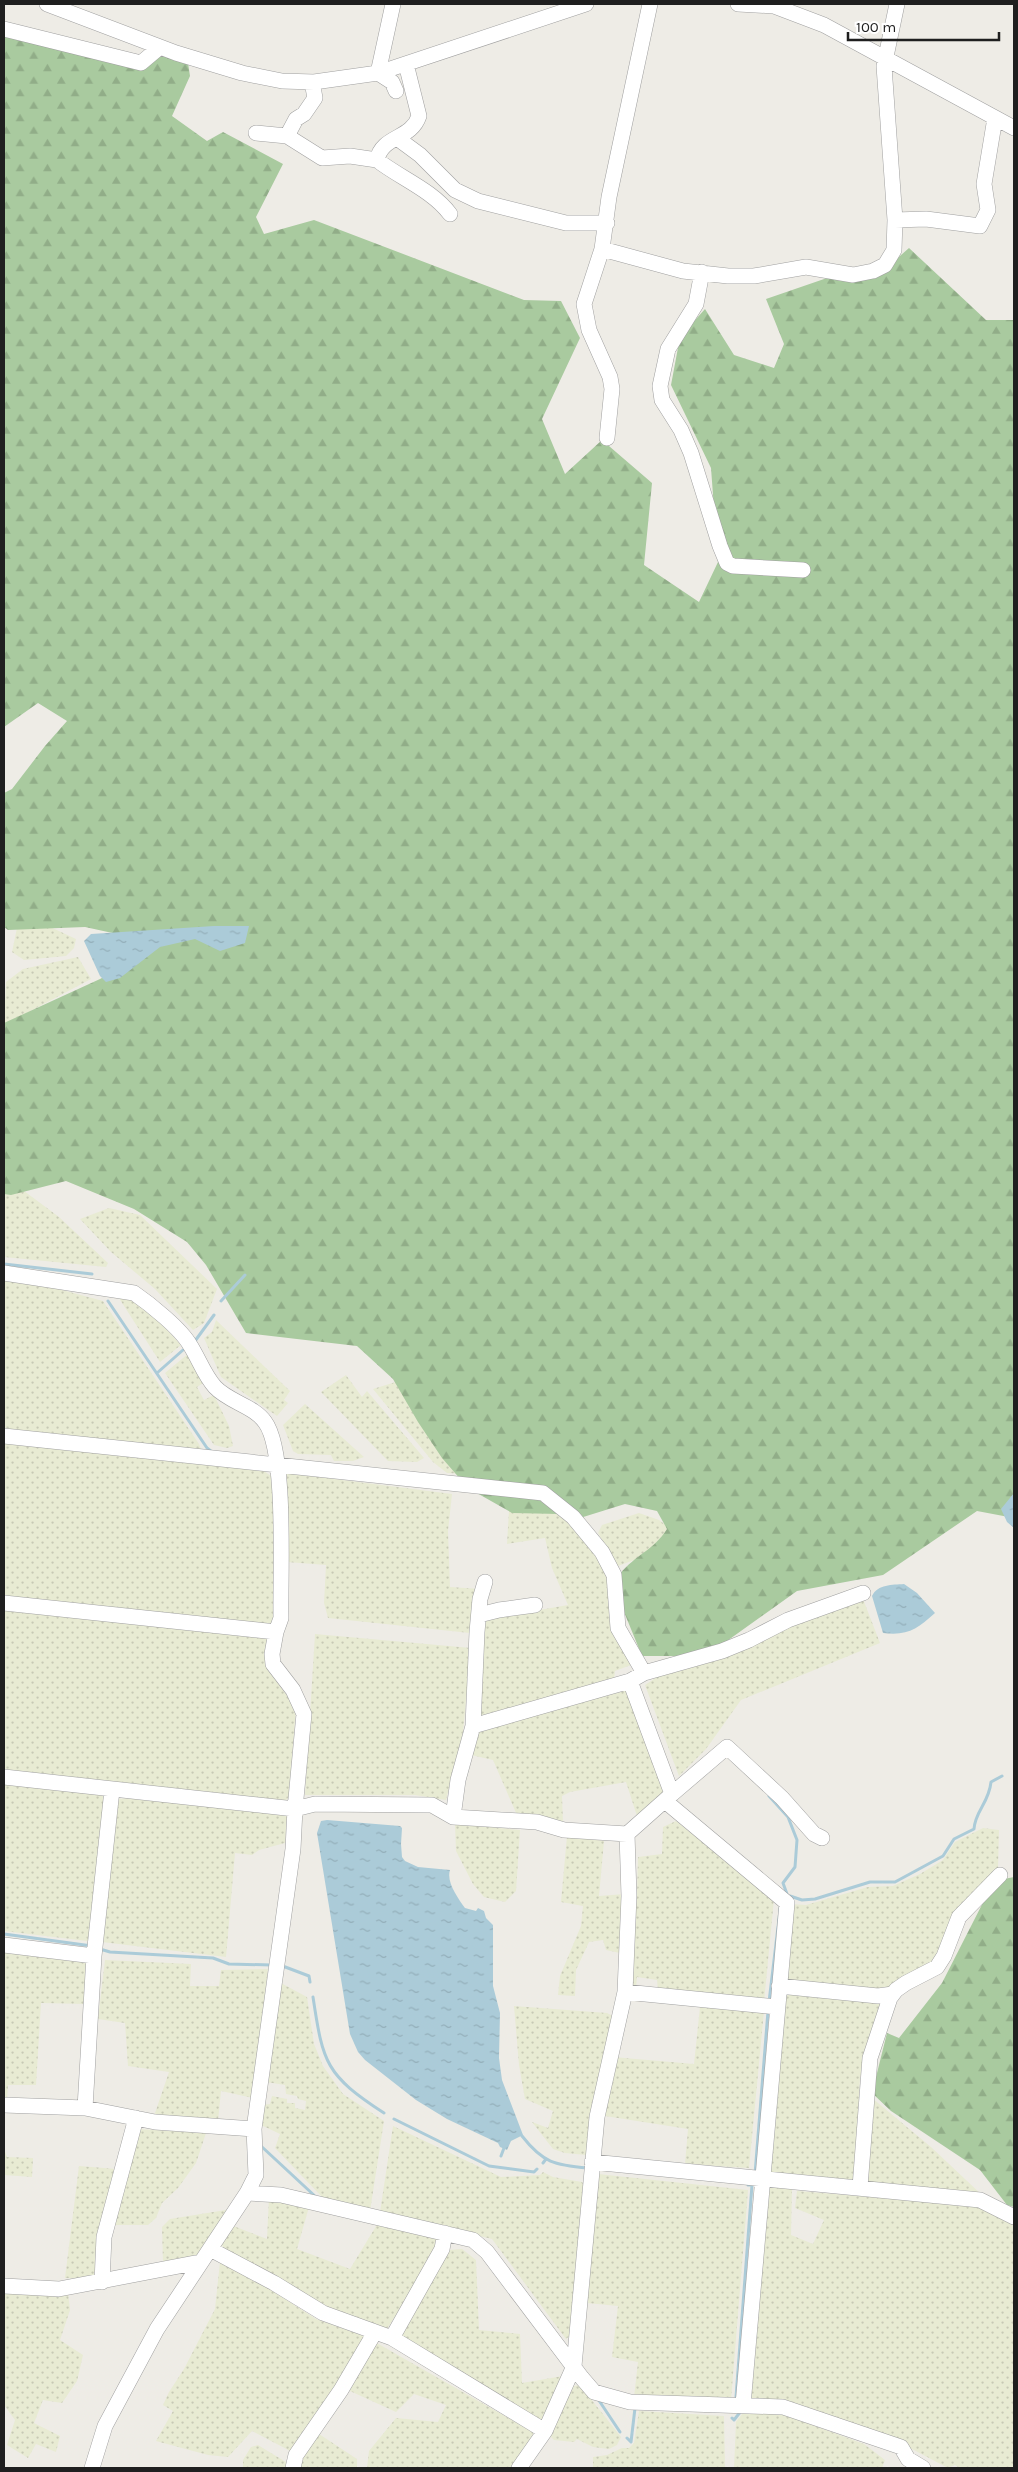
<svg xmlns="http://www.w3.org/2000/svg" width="1018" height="2472" font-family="Karla,sans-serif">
	<defs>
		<pattern id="farmland-dots" width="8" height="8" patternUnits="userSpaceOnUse" patternTransform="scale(1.25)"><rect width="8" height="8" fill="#e8ebd3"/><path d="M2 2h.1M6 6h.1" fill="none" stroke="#c7c9b5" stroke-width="1.8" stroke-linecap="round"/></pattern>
		<pattern id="forest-firs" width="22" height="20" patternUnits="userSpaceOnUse" patternTransform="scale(1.25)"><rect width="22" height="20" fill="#a9ca9f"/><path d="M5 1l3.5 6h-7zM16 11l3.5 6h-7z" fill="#91ad88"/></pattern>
		<pattern id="water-ripples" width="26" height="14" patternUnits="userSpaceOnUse" patternTransform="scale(1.25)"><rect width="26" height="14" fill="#abcbd8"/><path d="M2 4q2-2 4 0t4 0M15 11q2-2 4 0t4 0" fill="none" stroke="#93aeb9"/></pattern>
	</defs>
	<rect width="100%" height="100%" fill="#eeece6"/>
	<path fill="url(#farmland-dots)" d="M46 925 76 939 74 948 66 956 24 960 12 952 17 928Z
		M78 957 91 979 4 1025 6 982 23 969Z
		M4 1176 59 1217 108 1263 106 1267 4 1257Z
		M109 1208 140 1215 217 1289 204 1323 193 1330 155 1289 111 1252 80 1219Z
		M4 1277 25 1280 103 1301 199 1444 202 1452 4 1433Z
		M117 1295 134 1300 149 1311 181 1345 160 1362Z
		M216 1320 290 1391 284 1400 288 1403 277 1416 221 1377 204 1338 212 1332Z
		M189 1353 205 1382 197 1387 204 1400 214 1395 229 1426 233 1446 227 1448 214 1445 165 1373Z
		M428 1372 520 1478 447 1473 433 1462 373 1389Z
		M346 1375 362 1397 367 1391 424 1458 417 1462 388 1461 321 1392Z
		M305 1404 364 1457 353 1461H334L331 1455 298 1454 293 1451 283 1425Z
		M4 1440 261 1469 274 1478 276 1614 270 1625 4 1597Z
		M287 1473 452 1494 448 1531 450 1587 480 1589 470 1633 328 1618 324 1603 326 1565 287 1562Z
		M510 1494 542 1496 580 1533 604 1568 631 1665 615 1671 614 1681 483 1717 479 1714 483 1620 568 1605 552 1568 545 1538 507 1544Z
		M639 1513 659 1520 671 1529 642 1557 618 1566 598 1533 602 1525Z
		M863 1599 880 1643 741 1700 706 1749 679 1776 645 1685 672 1667Z
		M4 1608 268 1639 267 1668 296 1708 289 1797 284 1802 4 1772Z
		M315 1634 471 1648 463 1732 446 1800 415 1795H305Z
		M628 1690 664 1792 637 1816 626 1782 570 1792 562 1796 563 1823 517 1815 493 1760 471 1755 476 1730Z
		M4 1782 105 1795 93 1933 87 1941 4 1931Z
		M135 1798 287 1814 285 1843 259 1850 252 1855 235 1853 226 1957 102 1942 117 1799Z
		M676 1821 774 1899 764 2002 658 1990 657 1980 637 1977 636 1987 629 1986 637 1896 638 1857 662 1854 663 1827Z
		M455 1824 520 1830 516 1891 505 1902 484 1897 473 1884 456 1851Z
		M983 1828 999 1830 998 1868 939 1957 920 1971 882 1991 787 1980 790 1904 806 1905 868 1887 893 1886 920 1874 943 1860 955 1842Z
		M567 1836 604 1841 599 1896 625 1894 620 1953 606 1950 603 1940 589 1942 576 1970 575 1996 558 1995 560 1976 581 1926 583 1906 561 1902Z
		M4 1950 83 1958 90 1965 85 2004 41 2003 36 2085H8L7 2100H4Z
		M105 1960 191 1964 190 1986H219L221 1970 268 1969 253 2098 221 2091 218 2121 154 2116 169 2072 128 2066 125 2023 98 2019Z
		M279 1982 307 1997 314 2044 323 2066 343 2094 384 2121 370 2211 323 2198 275 2148 280 2134 259 2124 262 2105 270 2104 272 2096 287 2099V2103H295V2108L305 2110 306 2101 298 2099 297 2096 286 2094 285 2085 266 2082Z
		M785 1990 885 2002 860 2077 855 2180 767 2172Z
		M514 2006 607 2013 613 2016 590 2124 586 2155 565 2153 553 2149 532 2122 548 2128 553 2111 525 2099 519 2065Z
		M700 2007 764 2011 749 2168 685 2164 688 2129 605 2116 613 2057 694 2064Z
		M872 2098 931 2147 983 2196 866 2184Z
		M393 2126 501 2177 540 2175 543 2172 553 2177 582 2182 585 2186 571 2335 566 2339 492 2239 380 2212Z
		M137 2129 206 2133 196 2163 178 2188 162 2203 156 2218 148 2225H110Z
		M4 2149 7 2157 33 2158 32 2177 4 2175Z
		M79 2166 116 2169 93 2279 65 2278Z
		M598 2174 748 2190 731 2400 634 2397 638 2362 612 2357 618 2306 587 2303Z
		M769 2185 792 2188 791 2235 813 2244 824 2220 795 2208 797 2191 983 2206 1014 2223V2468H959L955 2465 948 2468 893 2439 752 2401 750 2395Z
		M269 2198 309 2207 297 2249 350 2269 378 2223 440 2239 426 2271 386 2330 327 2308 227 2252 221 2244 231 2225 267 2239Z
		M232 2209 200 2255 163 2263 162 2227 170 2219Z
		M462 2249 476 2260 479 2330 520 2334 522 2383 563 2376 542 2422 405 2339 401 2334 448 2250Z
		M220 2262 271 2290 316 2319 367 2337 294 2453 252 2431 228 2457 208 2455 156 2441 173 2411 163 2405 169 2392 184 2369 215 2309Z
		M4 2292H68L70 2310 60 2340 83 2355 77 2381 62 2403 43 2400 34 2423 60 2436 56 2452 36 2444 28 2458 7 2445 15 2420 4 2405Z
		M375 2342 533 2432 534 2436 511 2468H367L369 2451 396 2418 438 2422 446 2405 414 2394 396 2412 350 2391 347 2385Z
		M580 2385 621 2437 617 2445 609 2449 593 2447 577 2439 574 2442 554 2440 550 2436 574 2386Z
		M639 2411 724 2416 725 2468 593 2467V2457L607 2455 622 2448H629L634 2443Z
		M751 2412 785 2415 864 2444 885 2460 882 2468H734L736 2422 743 2413Z
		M319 2434 357 2459V2468H301L302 2459Z
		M258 2445 289 2464V2468H243V2460L251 2447Z"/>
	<path fill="url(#forest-firs)" d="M4 34 141 67 162 54 188 63 190 76 172 116 207 141 223 132 283 164 256 217 264 234 314 220 524 300 561 301 580 338 542 419 565 474 602 440 652 483 644 565 699 602 718 562 711 468 671 385 680 337 705 309 734 355 774 368 784 344 766 299 827 278 874 279 909 248 986 320H1014V1518L977 1511 883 1575 797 1591 706 1656H642L622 1607 620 1574C635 1555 654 1550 667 1529L657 1511 625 1504 580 1518 560 1514 512 1513 468 1488 442 1458 418 1422 393 1379 357 1346 246 1333 206 1265 187 1242 134 1209 66 1181 11 1195 4 1194V1023L100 979 148 953 140 939 85 927 8 930 4 927V793L12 789 45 746 67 721 38 703 4 727Z
		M1014 1877V2207L1007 2205 980 2170 891 2111 872 2093 887 2033 899 2038 942 1983 994 1881Z"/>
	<path fill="url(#water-ripples)" d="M214 926H249L245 943 220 951 195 939 160 947 120 978 106 982 100 976 84 941 91 934Z
		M1014 1493V1528L1007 1522 1001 1509Z
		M904 1584 917 1593 935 1613C917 1629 908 1636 883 1633L872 1596C878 1584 892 1585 904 1584Z
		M327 1820 400 1826 402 1828 401 1844 402 1857 405 1861 418 1867 450 1870C446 1882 458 1898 465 1908L476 1911 478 1908 484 1911 486 1918 493 1925V1986L500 2013 499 2058 502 2080 523 2135 511 2141 507 2150 500 2147 498 2143 447 2119 416 2100 365 2060 358 2052 350 2034 317 1833 321 1821Z"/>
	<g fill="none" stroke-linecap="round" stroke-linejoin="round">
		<path stroke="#abcbd8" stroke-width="3" d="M4 1264 92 1274
			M108 1301 207 1448 212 1452
			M221 1301 245 1275
			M195 1341 214 1315
			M157 1373 183 1350
			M769 1796 788 1817 797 1840 795 1867 783 1883 787 1894 786 1895
			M790 1896 802 1900 815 1899 870 1882H895L943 1856 954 1839 974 1829C975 1811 989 1803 991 1782L1002 1776
			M4 1934 92 1946
			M100 1949 110 1952 213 1958 229 1964 272 1965
			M280 1965 309 1976 310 1982
			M313 1997C323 2064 326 2075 384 2113
			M769 2002 781 1902
			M394 2119 489 2166 534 2172 537 2169
			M522 2136C543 2163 555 2165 588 2168
			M261 2146 317 2198
			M501 2156 504 2148
			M543 2163 546 2159
			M755 2174 768 2011
			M598 2399 620 2432
			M738 2401 736 2397 752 2185H748
			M732 2418 734 2420 741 2411
			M627 2438 631 2442 635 2408"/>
		<defs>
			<path id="minor" d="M47 4 176 53 242 73 282 81 314 82 378 73 586 4
				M393 4 378 73 392 82 396 91
				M738 4 774 6 824 25 1014 128
				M4 29 141 63 160 47
				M406 64 419 116C411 140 382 135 377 160 400 178 432 190 450 214
				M256 133 287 136 322 158 350 156 377 160
				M287 136 296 119 304 114 315 98 312 82
				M397 138 420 155 455 190 478 201 566 223H607
				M895 220 926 219 980 226 988 210 984 184 995 118
				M602 249 683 271 728 276H754L806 267 853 275 873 271 885 265 894 250 895 220 884 66 897 4
				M702 272 696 304 668 349 660 386 662 400 681 430 691 453 720 546 727 563 733 566 803 570
				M607 438 612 389 610 377 589 330 584 304 602 249 609 197 650 4
				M4 1273 134 1293C150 1304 181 1329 190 1345 199 1359 204 1375 215 1387 229 1402 254 1406 265 1422 287 1451 280 1577 281 1618L276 1632 272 1654 273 1664 293 1690 304 1714 295 1809 293 1849 254 2129 256 2175 247 2193 157 2329 105 2426 92 2468
				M4 1436 543 1493 573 1517 602 1552 614 1575 618 1628 644 1673 630 1681 672 1794 627 1834 564 1830 537 1822 453 1817 432 1805 315 1804 295 1809 4 1777
				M4 1603 276 1632
				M479 1615 499 1610 535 1605
				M644 1673 722 1651 749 1640 788 1620 863 1593
				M473 1726 630 1681
				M672 1794 727 1747 782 1798 814 1834 822 1838
				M665 1801 787 1903 743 2405
				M453 1817 458 1780 473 1726 477 1632 480 1599 485 1582
				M4 1945 94 1956
				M779 1986 878 1996 893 1994
				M625 1992 777 2007
				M4 2105 85 2108 155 2122 254 2129
				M85 2108 94 1956 112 1790
				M592 2162 980 2200 1014 2217
				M860 2187 870 2058 890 1998 896 1990 906 1983 937 1967 944 1956 959 1917 1000 1875
				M247 2193 281 2195 473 2240 487 2252 582 2378 594 2392 630 2402 783 2407 901 2447 908 2459 923 2468
				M210 2249 274 2283 323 2313 392 2338 545 2431
				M102 2282 104 2237 136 2118
				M4 2286 59 2289 200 2262
				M392 2338 442 2249 445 2233
				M293 2468 296 2455 341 2390 375 2332
				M519 2468 545 2431 574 2366 597 2117 625 1992 629 1896 627 1834"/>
		</defs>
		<use href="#minor" stroke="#a0a0a0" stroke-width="16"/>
		<use href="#minor" stroke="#fff" stroke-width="15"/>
	</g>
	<rect width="1018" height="2472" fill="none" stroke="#1f1f1f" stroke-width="10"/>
	<path d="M848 32v8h151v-8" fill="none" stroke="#1f1f1f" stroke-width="2.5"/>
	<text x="856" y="32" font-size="15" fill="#1f1f1f" stroke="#ffffff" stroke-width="4" paint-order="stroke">100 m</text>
</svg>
